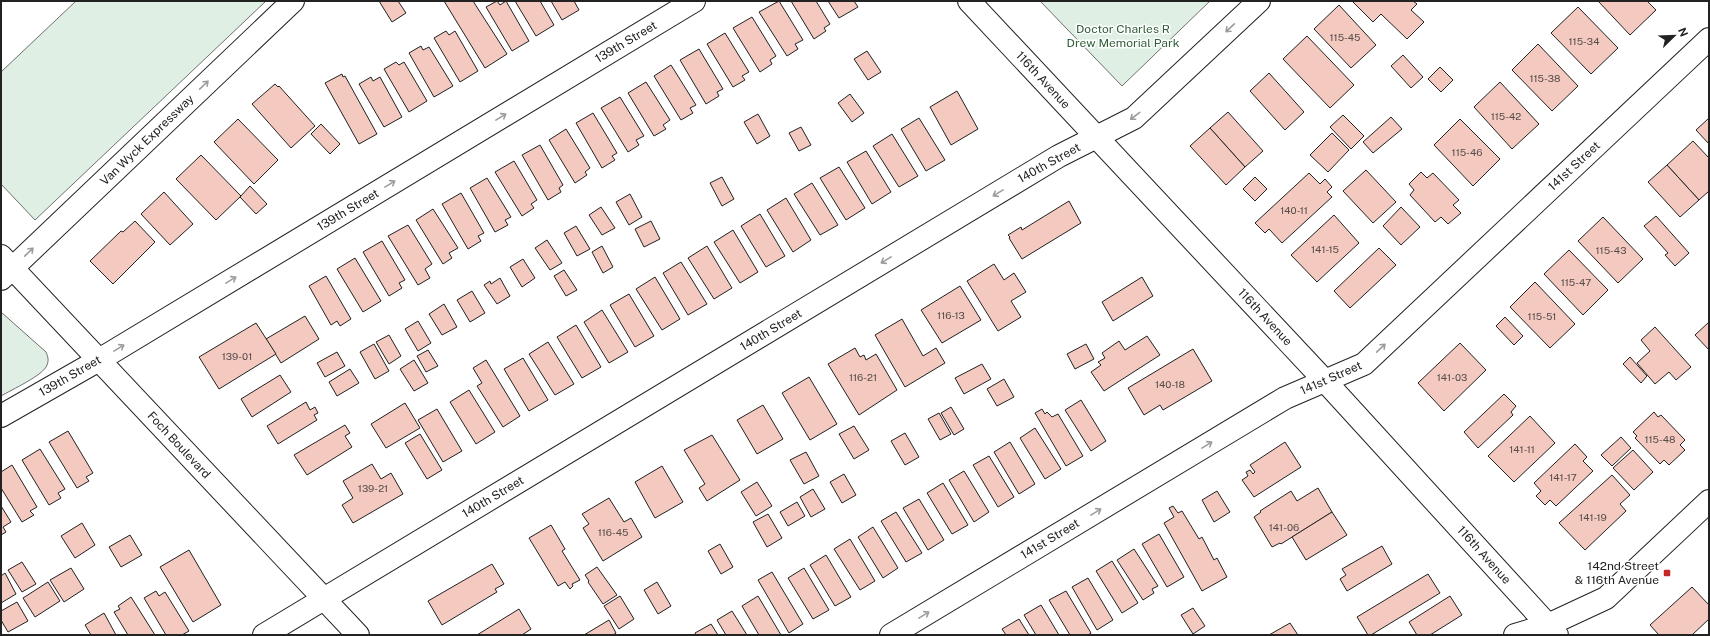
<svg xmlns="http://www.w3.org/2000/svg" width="1710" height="636" viewBox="0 0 1710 636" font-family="'Public Sans',sans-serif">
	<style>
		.green { fill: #e0efe3; stroke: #6f6f6f }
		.building { fill: #f3c9c0; stroke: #222 }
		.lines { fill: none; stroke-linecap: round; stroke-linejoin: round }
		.minor-casing { stroke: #222; stroke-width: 24 }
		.major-casing { stroke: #222; stroke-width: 24 }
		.minor { stroke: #fff; stroke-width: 22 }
		.major { stroke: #fff; stroke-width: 22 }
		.oneway { stroke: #9c9c9c }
		.poi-dot { fill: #c62828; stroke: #fff; stroke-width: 1.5 }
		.labels { text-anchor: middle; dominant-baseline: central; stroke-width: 3; stroke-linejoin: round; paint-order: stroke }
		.number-label { font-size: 10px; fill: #564c4a }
		.park-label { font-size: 12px; fill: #2f5e38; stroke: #fff }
		.street-label { font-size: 12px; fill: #222; stroke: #fff }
		.poi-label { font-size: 12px; fill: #222; stroke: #fff; text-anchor: end }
	</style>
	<rect width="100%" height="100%" fill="#fff"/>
	<g class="green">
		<polygon points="76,1 266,1 35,220 1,184 1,72"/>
		<polygon points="1040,1 1210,1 1122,86"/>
		<path d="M1,312L46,352C48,357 49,360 47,365C44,375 11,390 1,396Z"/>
	</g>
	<g class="building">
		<polygon points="379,1 398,1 406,13 392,22"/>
		<polygon points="444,1 473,1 507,54 485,68"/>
		<polygon points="497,1 500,5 506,1 529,41 512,51 486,7"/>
		<polygon points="515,1 540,1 554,25 536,36"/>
		<polygon points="551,1 574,1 579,10 562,20"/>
		<polygon points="779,1 803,40 795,44 798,49 787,56 759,12"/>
		<polygon points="791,1 816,1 830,24 824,28 826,31 814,39"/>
		<polygon points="828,1 854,1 858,7 839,18"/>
		<polygon points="1352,1 1413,1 1417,4 1411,10 1424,22 1407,39 1381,14 1373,22"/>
		<polygon points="1598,1 1647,1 1656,10 1630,35"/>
		<polygon points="1339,5 1376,45 1351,68 1314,29"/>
		<polygon points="1578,7 1618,48 1591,74 1551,33"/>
		<polygon points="752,17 776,56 770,60 772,64 760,72 733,28"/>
		<polygon points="446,31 449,35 455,31 478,71 460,82 434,38"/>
		<polygon points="725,33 749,72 742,76 745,80 733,87 707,44"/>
		<polygon points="1307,36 1354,85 1330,108 1283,59"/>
		<polygon points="1538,44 1578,86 1552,111 1512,70"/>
		<polygon points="421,46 423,50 429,47 453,86 434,97 409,53"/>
		<polygon points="699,49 723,89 717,92 719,96 706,104 680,60"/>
		<polygon points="867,51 881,72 868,80 854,59"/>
		<polygon points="1403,55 1423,77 1411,88 1391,66"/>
		<polygon points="396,62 399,65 404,62 427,101 409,112 384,69"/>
		<polygon points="671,65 696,105 690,108 693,113 681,120 654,76"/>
		<polygon points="1440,67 1453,80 1441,92 1428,79"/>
		<polygon points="1269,73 1304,112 1285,130 1250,91"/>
		<polygon points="342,74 343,77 345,76 377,134 359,144 325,83"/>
		<polygon points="371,77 373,81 380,77 402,117 384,127 359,84"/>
		<polygon points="646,82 670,120 663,125 666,129 654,136 628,93"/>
		<polygon points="1500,82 1539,124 1512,149 1474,107"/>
		<polygon points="275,84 278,87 279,86 315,126 291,148 252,104"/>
		<polygon points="957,91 978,129 951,145 930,107"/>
		<polygon points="850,94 864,113 852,122 838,103"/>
		<polygon points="620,97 644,136 636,140 639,145 628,152 601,108"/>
		<polygon points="1228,112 1263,151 1245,167 1210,128"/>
		<polygon points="593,113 617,153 612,156 615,160 602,168 576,123"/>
		<polygon points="758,114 770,136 757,144 744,122"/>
		<polygon points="1343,115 1364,136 1351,149 1330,127"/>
		<polygon points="1391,117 1402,129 1373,153 1363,142"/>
		<polygon points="919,118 945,160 926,171 901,129"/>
		<polygon points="1709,118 1709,144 1696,130"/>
		<polygon points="238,119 278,160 254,184 214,142"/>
		<polygon points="1460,119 1500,159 1473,186 1434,145"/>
		<polygon points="321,124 340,144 330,154 311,134"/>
		<polygon points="801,127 811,145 799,151 789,133"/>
		<polygon points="1210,128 1245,167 1226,185 1190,146"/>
		<polygon points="566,129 590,168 585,172 587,175 575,183 549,140"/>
		<polygon points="1332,133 1349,150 1328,172 1310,155"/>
		<polygon points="892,134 918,176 899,187 873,146"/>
		<polygon points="1693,141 1709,158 1709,191 1699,200 1667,165"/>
		<polygon points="540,145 563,185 559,188 561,192 548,200 522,155"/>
		<polygon points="866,151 891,192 872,204 847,162"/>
		<polygon points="201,155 241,196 216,220 176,179"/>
		<polygon points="514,161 537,200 531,204 534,208 522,216 495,172"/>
		<polygon points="1667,165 1699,200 1680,217 1648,182"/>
		<polygon points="839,167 865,208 846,220 820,178"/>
		<polygon points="1366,170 1396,202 1373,223 1343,191"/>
		<polygon points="1421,172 1427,178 1433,173 1459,200 1453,205 1461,213 1448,224 1441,217 1435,222 1410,195 1414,190 1409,184"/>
		<polygon points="1309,173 1320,184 1325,179 1332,187 1327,192 1332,197 1282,243 1269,229 1265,233 1255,223"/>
		<polygon points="722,177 734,199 722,206 710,183"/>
		<polygon points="1255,177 1267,189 1255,201 1243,189"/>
		<polygon points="487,178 511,217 505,220 508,225 495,232 470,188"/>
		<polygon points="812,183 838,225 820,235 794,194"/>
		<polygon points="250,186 267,204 256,214 240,197"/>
		<polygon points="164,192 193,224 170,245 141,214"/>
		<polygon points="461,193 484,233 478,236 481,241 468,249 442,204"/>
		<polygon points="630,194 642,217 629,225 616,202"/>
		<polygon points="786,198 811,240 793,252 767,210"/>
		<polygon points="1069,201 1081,223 1022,259 1009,238 1010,237 1008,235 1021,227 1022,230"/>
		<polygon points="601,207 615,228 602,235 589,215"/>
		<polygon points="1401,207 1420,227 1401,245 1383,226"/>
		<polygon points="433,209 458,248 449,253 452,258 443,264 416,220"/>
		<polygon points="760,214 785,256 766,267 741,226"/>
		<polygon points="1334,215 1359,243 1317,282 1291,255"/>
		<polygon points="1656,216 1689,253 1675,266 1665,255 1668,253 1644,226"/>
		<polygon points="1603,217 1643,259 1618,283 1578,241"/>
		<polygon points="135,221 155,242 113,284 90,261 121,231 123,232"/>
		<polygon points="651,221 660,239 644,247 635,229"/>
		<polygon points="408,225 432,264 425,269 430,278 418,285 388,236"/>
		<polygon points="576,226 590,249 577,256 564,233"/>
		<polygon points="733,230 758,272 740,283 714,242"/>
		<polygon points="547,240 562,263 550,270 535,248"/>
		<polygon points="382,241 405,280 399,283 402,288 389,296 363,252"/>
		<polygon points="602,246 613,267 603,273 592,252"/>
		<polygon points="707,246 732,288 714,299 688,258"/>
		<polygon points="1379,248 1396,265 1350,308 1334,291"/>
		<polygon points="1569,250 1608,290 1583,315 1544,274"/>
		<polygon points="355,258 381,301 363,312 337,269"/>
		<polygon points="523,259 535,278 522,287 510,267"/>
		<polygon points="681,262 707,304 688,315 663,273"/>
		<polygon points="994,264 1004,280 1014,273 1026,292 1011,301 1021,317 998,331 967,281"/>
		<polygon points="564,270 577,290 566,296 554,276"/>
		<polygon points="326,276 351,319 340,326 337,321 331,325 309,286"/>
		<polygon points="655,277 680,319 662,330 636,289"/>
		<polygon points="1142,277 1153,296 1113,321 1102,302"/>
		<polygon points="500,278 510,296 497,304 484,285 490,281 491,284"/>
		<polygon points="1535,282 1575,324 1550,348 1510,307"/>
		<polygon points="960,286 981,320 942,343 921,310"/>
		<polygon points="472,291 485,313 470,322 457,300"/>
		<polygon points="629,294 654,336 635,347 610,305"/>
		<polygon points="444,304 457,327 442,335 429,314"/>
		<polygon points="602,310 628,352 609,363 584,322"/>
		<polygon points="305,316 319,339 281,363 266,339"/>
		<polygon points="1505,317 1523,336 1514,345 1496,326"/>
		<polygon points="902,319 923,356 936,348 945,363 905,387 875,335"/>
		<polygon points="418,321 431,343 418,351 405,329"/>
		<polygon points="1709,322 1709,350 1695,335"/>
		<polygon points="256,323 276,354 219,389 199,357"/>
		<polygon points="576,325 601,367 582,378 557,337"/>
		<polygon points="1655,327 1691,367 1676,380 1669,372 1655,384 1637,363 1650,351 1641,340"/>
		<polygon points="389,335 401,356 389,364 376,342"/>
		<polygon points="1147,336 1160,355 1104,391 1091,372 1101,365 1098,362 1105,358 1102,353 1119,341 1125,350"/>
		<polygon points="548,342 574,384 555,395 529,354"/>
		<polygon points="1460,343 1486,370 1444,411 1418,383"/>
		<polygon points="374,344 389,371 375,379 360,352"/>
		<polygon points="1086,344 1094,359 1075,369 1067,354"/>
		<polygon points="855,348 860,357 864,355 866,360 876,354 897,390 859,415 828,364"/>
		<polygon points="1193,349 1212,381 1163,410 1160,405 1144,415 1128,388"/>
		<polygon points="428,350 438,366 426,372 417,356"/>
		<polygon points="337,352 345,366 325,377 317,363"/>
		<polygon points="1630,357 1647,376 1641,383 1623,364"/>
		<polygon points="523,358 548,400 529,411 504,369"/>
		<polygon points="414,360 428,383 414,391 400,369"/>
		<polygon points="486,360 520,416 503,427 477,386 482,383 473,368"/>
		<polygon points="982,364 991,379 964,394 955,378"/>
		<polygon points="350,369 359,383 337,396 329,382"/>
		<polygon points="280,375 291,392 252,417 241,399"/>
		<polygon points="809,377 837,424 810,440 782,393"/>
		<polygon points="1004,379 1014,397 997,406 987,389"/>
		<polygon points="469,390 495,432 476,444 450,402"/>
		<polygon points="1504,394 1516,406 1511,412 1513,415 1478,448 1464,432"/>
		<polygon points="1081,400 1106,441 1091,451 1065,410"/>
		<polygon points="306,402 310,410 315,407 318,413 314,415 317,420 278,444 267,426"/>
		<polygon points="405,403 420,428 386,448 371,424"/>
		<polygon points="763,405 783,439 757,454 737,420"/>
		<polygon points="951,407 964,429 954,435 941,413"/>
		<polygon points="437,409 462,451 443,462 418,420"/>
		<polygon points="1042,409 1045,414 1047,412 1052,417 1058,414 1083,456 1066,466 1035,413"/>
		<polygon points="1654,412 1658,417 1661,415 1685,440 1680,445 1685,450 1669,465 1664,460 1660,464 1635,438 1637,436 1633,432"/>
		<polygon points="939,413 951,434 940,440 928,419"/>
		<polygon points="1530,416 1555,443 1514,482 1488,456"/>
		<polygon points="345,425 350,433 345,436 352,447 307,475 294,455"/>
		<polygon points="854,426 869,450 854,459 839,434"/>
		<polygon points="1035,428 1061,469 1045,479 1020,438"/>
		<polygon points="68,431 93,473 86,477 89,481 77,488 49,442"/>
		<polygon points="905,433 919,457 905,465 891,441"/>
		<polygon points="420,434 442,470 427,479 405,443"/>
		<polygon points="712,435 740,480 707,501 699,488 705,484 684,450"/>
		<polygon points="1621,437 1631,448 1612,466 1601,455"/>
		<polygon points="1010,442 1035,484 1019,494 994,452"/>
		<polygon points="1285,442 1301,467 1254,497 1242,480 1248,476 1246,472 1250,470 1253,474 1255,472 1250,465"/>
		<polygon points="1575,444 1587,457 1583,461 1593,471 1556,506 1550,500 1545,505 1536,496 1541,491 1534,483"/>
		<polygon points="40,449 65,489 58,493 61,498 49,505 22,460"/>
		<polygon points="1633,450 1653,472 1634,490 1613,468"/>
		<polygon points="806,452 819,476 804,484 790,460"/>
		<polygon points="989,456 1014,497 998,507 973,465"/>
		<polygon points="372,464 381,479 391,473 403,494 353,523 342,505 353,498 343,481"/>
		<polygon points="12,465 37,507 30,511 34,515 22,522 1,488 1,472"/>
		<polygon points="662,466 683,502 655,518 635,482"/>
		<polygon points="964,471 989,512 974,522 949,480"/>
		<polygon points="844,474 856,495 842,503 830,482"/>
		<polygon points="1612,475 1630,495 1620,504 1626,511 1585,550 1559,523"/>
		<polygon points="757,482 772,506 756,516 741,492"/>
		<polygon points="943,483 968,525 952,534 927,493"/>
		<polygon points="1318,488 1332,512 1281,544 1280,543 1272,547 1254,517 1261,512 1260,511 1291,491 1297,501"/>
		<polygon points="813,489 825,509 811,517 800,497"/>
		<polygon points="1217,491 1230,512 1214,522 1202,500"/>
		<polygon points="609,498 624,522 631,518 642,537 603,561 583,528 589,524 582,514"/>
		<polygon points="919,499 944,540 928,550 903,508"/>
		<polygon points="797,502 805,516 788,526 780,512"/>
		<polygon points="1,506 11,522 3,527 6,532 1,535"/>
		<polygon points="1173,506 1178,513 1182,511 1199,539 1202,537 1214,560 1217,558 1227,577 1202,591 1164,523 1174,517 1169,508"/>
		<polygon points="896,512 922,553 906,562 881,521"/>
		<polygon points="1332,512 1347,535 1306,560 1292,537"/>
		<polygon points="768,514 782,538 767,547 753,522"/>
		<polygon points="82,523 95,545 75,558 61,536"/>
		<polygon points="551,525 565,549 562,551 580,580 572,584 573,586 570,589 565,582 558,586 529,538"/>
		<polygon points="873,527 898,568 883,578 858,537"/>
		<polygon points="1159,534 1184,577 1167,587 1142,544"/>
		<polygon points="130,535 142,555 121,567 109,547"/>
		<polygon points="850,539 875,581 860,590 834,549"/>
		<polygon points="720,544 733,567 721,574 708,551"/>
		<polygon points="1382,546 1392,564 1347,591 1340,579 1346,575 1342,569"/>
		<polygon points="1134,549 1158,586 1152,589 1154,593 1143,600 1117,560"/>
		<polygon points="189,550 221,605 193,622 160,567"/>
		<polygon points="826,555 851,597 835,606 810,565"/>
		<polygon points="1112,561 1138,603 1122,613 1096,571"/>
		<polygon points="22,562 36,584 22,592 8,570"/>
		<polygon points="492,564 504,584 495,589 497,592 442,625 428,601"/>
		<polygon points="597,567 617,595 603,604 588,582 589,581 585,575"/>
		<polygon points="71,568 84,589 64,602 50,580"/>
		<polygon points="804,568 829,610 813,619 788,578"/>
		<polygon points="772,572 803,624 789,633 758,580"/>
		<polygon points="5,573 16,594 1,603 1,576"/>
		<polygon points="1428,574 1440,593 1371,635 1368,635 1357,617"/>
		<polygon points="1088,578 1113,620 1097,630 1072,587"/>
		<polygon points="48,582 60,601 35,617 23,598"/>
		<polygon points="657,582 671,606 658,614 644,590"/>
		<polygon points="1692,587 1709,605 1709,619 1692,635 1659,635 1650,625"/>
		<polygon points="156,591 159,596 165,592 189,631 182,635 166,635 144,598"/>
		<polygon points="1066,591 1091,633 1088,635 1070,635 1049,600"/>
		<polygon points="620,596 634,619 619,629 604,606"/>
		<polygon points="758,596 781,635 759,635 742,606"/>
		<polygon points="1450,596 1462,615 1430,635 1417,635 1409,622"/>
		<polygon points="131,597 155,635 128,635 114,612 120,609 118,606"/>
		<polygon points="17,602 28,621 8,632 1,620 1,611"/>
		<polygon points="1041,605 1059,635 1036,635 1024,615"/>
		<polygon points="1193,608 1205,626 1193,634 1181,615"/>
		<polygon points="519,609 531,629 522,635 477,635"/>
		<polygon points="732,611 747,635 726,635 717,620"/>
		<polygon points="104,613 116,635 91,635 85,625"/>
		<polygon points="1019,619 1029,635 1006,635 1002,629"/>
		<polygon points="609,620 616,633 613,635 584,635"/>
		<polygon points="1290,623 1298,635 1269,635"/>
		<polygon points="711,624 718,635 696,635 695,633"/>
	</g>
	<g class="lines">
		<defs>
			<g id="minor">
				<polyline points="969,1 1325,381 1557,635"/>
				<polyline points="1,256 358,635"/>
				<polyline points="1,416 99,360 694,1"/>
				<polyline points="264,635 1059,156 1134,118 1259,1"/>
				<polyline points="891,635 1285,398 1364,364 1709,39"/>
				<polyline points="1515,635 1548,625 1606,598 1709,501"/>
			</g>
			<polyline id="major" points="1,279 293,1"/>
		</defs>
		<use href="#minor" class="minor-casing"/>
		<use href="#major" class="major-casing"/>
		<use href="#minor" class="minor"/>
		<use href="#major" class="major"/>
	</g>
	<defs><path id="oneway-shaft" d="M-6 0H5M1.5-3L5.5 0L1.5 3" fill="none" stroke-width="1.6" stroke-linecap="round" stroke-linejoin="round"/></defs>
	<g class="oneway">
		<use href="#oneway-shaft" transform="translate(1230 28) rotate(137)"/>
		<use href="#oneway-shaft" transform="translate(204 85) rotate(-44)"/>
		<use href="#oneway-shaft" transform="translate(1135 116) rotate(143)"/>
		<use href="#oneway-shaft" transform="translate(501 117) rotate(-31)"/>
		<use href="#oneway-shaft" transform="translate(390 184) rotate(-31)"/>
		<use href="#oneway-shaft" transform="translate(998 193) rotate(149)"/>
		<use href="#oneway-shaft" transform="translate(29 252) rotate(-44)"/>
		<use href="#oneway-shaft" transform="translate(886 260) rotate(149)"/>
		<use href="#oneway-shaft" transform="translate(231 280) rotate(-31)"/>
		<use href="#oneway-shaft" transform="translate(119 348) rotate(-31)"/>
		<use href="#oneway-shaft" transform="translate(1381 348) rotate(-43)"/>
		<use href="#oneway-shaft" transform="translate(1207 445) rotate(-31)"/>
		<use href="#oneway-shaft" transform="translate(1096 512) rotate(-31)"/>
		<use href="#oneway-shaft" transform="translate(924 615) rotate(-31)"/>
	</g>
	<rect class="poi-dot" x="1663" y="569" width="8" height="8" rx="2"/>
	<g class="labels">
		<g class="number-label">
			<text x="1345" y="37">115-45</text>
			<text x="1584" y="41">115-34</text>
			<text x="1545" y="78">115-38</text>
			<text x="1506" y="116">115-42</text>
			<text x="1467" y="152">115-46</text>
			<text x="1294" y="210">140-11</text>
			<text x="1325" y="249">141-15</text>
			<text x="1611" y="250">115-43</text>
			<text x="1576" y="282">115-47</text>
			<text x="951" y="315">116-13</text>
			<text x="1542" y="316">115-51</text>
			<text x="237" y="356">139-01</text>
			<text x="863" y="377">116-21</text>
			<text x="1452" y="377">141-03</text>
			<text x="1170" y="384">140-18</text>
			<text x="1660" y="439">115-48</text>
			<text x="1522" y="449">141-11</text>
			<text x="1563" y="477">141-17</text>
			<text x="373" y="488">139-21</text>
			<text x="1593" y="517">141-19</text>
			<text x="1284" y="527">141-06</text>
			<text x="613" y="532">116-45</text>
		</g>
		<g class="park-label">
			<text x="1123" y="29">Doctor Charles R<tspan x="1123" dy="14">Drew Memorial Park</tspan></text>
		</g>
		<g class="street-label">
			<text transform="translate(626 42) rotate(-31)">139th Street</text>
			<text transform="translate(1043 80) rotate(47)">116th Avenue</text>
			<text transform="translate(147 140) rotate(-44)">Van Wyck Expressway</text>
			<text transform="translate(1049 163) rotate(-29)">140th Street</text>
			<text transform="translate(1574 166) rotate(-43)">141st Street</text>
			<text transform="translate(348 210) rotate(-31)">139th Street</text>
			<text transform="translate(1265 317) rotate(47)">116th Avenue</text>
			<text transform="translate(771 330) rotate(-31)">140th Street</text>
			<text transform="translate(70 376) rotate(-30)">139th Street</text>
			<text transform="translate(1331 378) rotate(-24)">141st Street</text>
			<text transform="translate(179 445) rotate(47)">Foch Boulevard</text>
			<text transform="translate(493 497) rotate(-31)">140th Street</text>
			<text transform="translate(1050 539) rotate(-31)">141st Street</text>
			<text transform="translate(1484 555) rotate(48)">116th Avenue</text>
		</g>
		<g class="poi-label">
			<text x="1659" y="566">142nd Street<tspan x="1659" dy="14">&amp; 116th Avenue</tspan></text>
		</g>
	</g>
	<rect width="1710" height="636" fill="none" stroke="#222222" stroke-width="4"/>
	<g transform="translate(1674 36) rotate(67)" stroke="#ffffff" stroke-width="3" paint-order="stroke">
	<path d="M0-3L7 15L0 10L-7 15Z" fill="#222222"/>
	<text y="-6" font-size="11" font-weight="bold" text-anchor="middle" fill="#222222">N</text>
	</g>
</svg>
